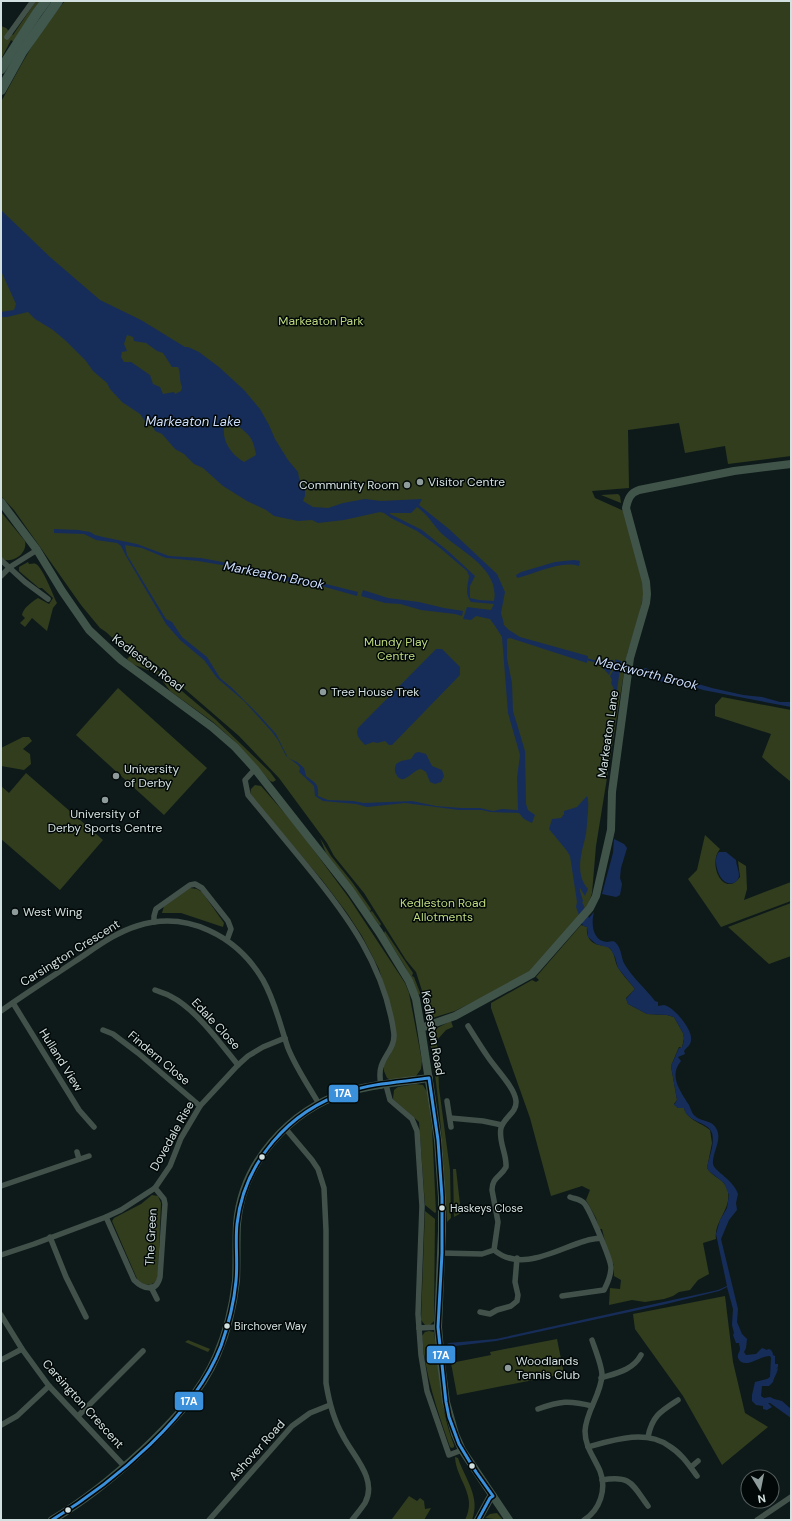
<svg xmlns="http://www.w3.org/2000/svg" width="792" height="1521" viewBox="0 0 792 1521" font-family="'DM Sans',sans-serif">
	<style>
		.green { fill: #323d1e }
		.water { fill: #172d59; fill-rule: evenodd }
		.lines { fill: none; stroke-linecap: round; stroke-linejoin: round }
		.stream { stroke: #172d59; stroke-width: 2 }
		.street { stroke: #42524b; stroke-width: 5.5 }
		.secondary { stroke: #41544a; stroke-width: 8 }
		.highway { stroke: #40584d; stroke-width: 10 }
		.bus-1-casing { stroke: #020807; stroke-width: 6 }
		.bus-1 { stroke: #3a90db; stroke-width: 3 }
		.poi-dot { fill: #8d9b9a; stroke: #020807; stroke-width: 1.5 }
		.bus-dot { fill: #d2e0df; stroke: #020807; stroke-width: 1.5 }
		.labels { text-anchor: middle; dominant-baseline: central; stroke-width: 3; stroke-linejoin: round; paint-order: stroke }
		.bus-label { font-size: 11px; fill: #d2e0df; stroke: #020807; text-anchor: start }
		.park-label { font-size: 12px; fill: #bfda7f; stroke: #020807 }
		.poi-label { font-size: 12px; fill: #d2e0df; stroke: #020807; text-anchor: start }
		.street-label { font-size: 12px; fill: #d2e0df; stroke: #020807 }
		.water-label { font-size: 13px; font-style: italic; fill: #cddefe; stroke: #020807 }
		.line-badge { stroke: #020807; stroke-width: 1.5 }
		.badge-label { font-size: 11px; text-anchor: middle; font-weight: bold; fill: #fff }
	</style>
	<rect width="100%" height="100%" fill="#0e1a1a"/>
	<g class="green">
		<polygon points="36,1 42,1 14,42 11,40 1,59 1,26 6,28 13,35"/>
		<path d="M65,1H791V456L728,464L725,446L685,453L679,423L628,430L629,488L592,491L595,498L624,511L642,580L644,593L638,620L627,654L596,846L592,893L588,905L535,967L521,978L455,1011L432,1018L428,1015L425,1000L416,972L406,960L364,893L334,856L327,843L279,778L239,736L157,665L139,652L127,649L119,644L106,632L100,628L81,605L14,510L1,496V102C20,67 38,31 65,1Z"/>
		<polygon points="618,494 620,496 621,503 601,495"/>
		<path d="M1,512L25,541C28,554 11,565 1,558Z"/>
		<path d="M28,562L29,564C31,564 34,563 36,564C43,568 53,595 57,603L53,608L47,631L32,618L25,627L20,623L25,618L22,615C23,608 32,602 38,598L49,604L53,598L42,588H39L19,571V567Z"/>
		<polygon points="132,654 139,655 155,669 153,672 132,664 127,659"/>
		<polygon points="157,670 215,719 270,772 276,780 273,782 270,781 233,740 213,722 170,691 159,676 155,673"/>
		<polygon points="118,688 207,768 164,815 76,735"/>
		<polygon points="722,697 791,710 791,782 774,768 762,757 771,734 715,716 715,705"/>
		<polygon points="23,737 29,737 32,741 23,749 30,754 31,764 24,770 1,766 1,748"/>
		<polygon points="26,773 103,840 60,890 1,839 1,786 9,793"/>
		<polygon points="255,785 261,786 296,826 349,898 405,983 409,993 422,1061 421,1069 416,1076 393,1081 387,1078 384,1071 384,1065 391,1053 392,1012 379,969 362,936 347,913 322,880 250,795 251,789"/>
		<path d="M705,835L720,849C707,864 724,899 740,877L738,861L746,866L747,889L744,900L791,882V901L721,927L688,879L697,870Z"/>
		<polygon points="320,838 331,856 352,882 371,909 370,912 372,911 381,924 380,926 326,853"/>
		<polygon points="190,888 197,889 202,892 224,923 223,927 181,913 162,913 164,906"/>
		<polygon points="791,903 791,956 769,964 728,927"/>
		<path d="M581,925L587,927C586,936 590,943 599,945C603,946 606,945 608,947C616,952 614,963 619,969C623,976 630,982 635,989L626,998L628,1004L647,1014L667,1015L674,1017L683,1033L684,1038L682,1048L679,1047L671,1066L677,1100L674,1104L678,1108H684C687,1120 702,1123 710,1130L712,1143L707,1168C712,1177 723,1178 727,1188C734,1208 713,1221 716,1239L703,1243L709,1274L698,1280L690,1290L679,1292L673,1296L664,1299L645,1302L632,1300L609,1305L610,1288L620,1289L621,1280L614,1276V1265L608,1254L602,1229H599L596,1218L586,1200L590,1190L582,1186L551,1196L530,1118L491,1008V1003L532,980L536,982L539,980L536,977Z"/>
		<polygon points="385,931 413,973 412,976 414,977 421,995 419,994 418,996 406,968 384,933"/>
		<path d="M451,1021L453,1027L446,1030L437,1040L439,1088L450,1170L451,1218L447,1222C444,1160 440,1098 429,1036L435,1029Z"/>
		<polygon points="416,1084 423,1085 427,1092 432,1128 436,1212 435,1213 425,1205 419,1122 393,1099 394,1090 398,1087"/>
		<polygon points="453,1169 456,1169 461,1213 454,1217"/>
		<path d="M152,1195L158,1196L161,1203L158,1274C157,1281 154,1285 146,1285L138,1281L112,1221L114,1218L141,1204Z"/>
		<polygon points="425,1211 435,1219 434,1321 430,1325 425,1325 421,1320"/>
		<polygon points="725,1296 733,1362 745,1413 768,1427 722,1465 683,1396 635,1329 633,1314"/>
		<path d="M429,1331L434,1332C439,1370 440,1409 454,1445V1447L452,1448L450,1447C437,1410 425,1375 422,1336L425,1332Z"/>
		<polygon points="557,1339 564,1374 457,1395 451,1363 491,1355 490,1352"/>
		<polygon points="188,1340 210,1349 208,1352 185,1342"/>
		<path d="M455,1457L458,1458C465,1479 481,1497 472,1520H465C478,1495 456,1480 455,1457Z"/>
		<polygon points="409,1496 417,1501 420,1498 424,1501 425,1509 431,1508 424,1520 393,1520 392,1519"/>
		<polygon points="497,1513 503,1520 485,1518 490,1514"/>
	</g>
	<g class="water">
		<path d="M1,210L50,257L100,300L141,320L185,347H188L199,352L219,367L244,390L260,409L269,425L275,439L288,460L298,472L299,478L305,490V496L303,501L313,507L328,508L343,503L365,499L381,501L422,499L419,505L449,529L497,574L505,592L501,613L503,620L504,625L509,630L520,637L588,656L587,663L510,638L507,639V658L512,683L513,711L525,751L526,804L528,810L535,815L532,823L524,819L519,813L490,812L482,810H459L405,803L367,807L356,804L323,801L315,796L314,786L299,772L300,768L298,765L286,756L278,740L272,732L244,701L217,678L204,660L180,640L166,624L126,556L121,546L117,543L96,540L84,534L54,533V529L78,530L90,532L95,535L103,537L137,544L169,556L201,558L233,564L251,571L284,576L303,581L318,582L358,592L357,596L318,585L295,583L250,573L242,569L228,566L198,561L166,558L142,548L125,545L127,555L166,619L172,622L182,637L207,657L220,678L232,688L258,714L276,734L288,758L297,762L304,768L306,776C315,783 319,783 318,796L328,800L353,801L364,803L412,801L436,806L461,808H480L493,811L502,809L518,810L517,778L520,755L508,713L502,637L495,626L490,619L476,616L471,620L463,619L467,607L491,610L494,604L471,602C464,593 468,586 469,576L467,571L440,548L417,531L391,518L384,513L380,512L344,520L318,523L312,520L298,521L274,516L266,510L247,501L223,486L203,468L194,464L184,454L175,449L162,434L155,431L153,426L145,421L140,414L122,402L110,389L107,383L93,371L86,361L66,341L53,330L35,319L28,312L7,317H1V312L14,310L16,304L1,271ZM127,335L133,337L134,341L146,343L157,351L163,353L172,367H178C181,374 179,380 182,387L181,391L175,394L174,392L163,394L160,387L153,384L150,375L131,362H124L121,357L122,352L127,351L124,344ZM236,424C250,436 253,437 256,455L244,462C233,456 222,442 224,428L229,425ZM417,507C427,514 432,523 440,532C459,551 500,568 494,601L479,600L470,598V586L475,576L448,551L422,530L390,514V513H411Z"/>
		<path d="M574,560L580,561L579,566C560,560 535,574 517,578L516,575L521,572L555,562Z"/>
		<polygon points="363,590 388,598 419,602 444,608 463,611 462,616 455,614 421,610 400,604 385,603 361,596"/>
		<path d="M436,649H442L460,667V675L392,745H389L385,741L377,743L373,742L365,745C360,740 355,735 358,728Z"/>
		<polygon points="615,659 621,661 621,664 641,669 646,668 661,677 670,676 712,688 743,695 762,697 780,702 791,702 791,707 703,690 685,684 675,683 667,684 646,675 620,669 615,704 615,691 611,683 612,680 610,676 614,669"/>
		<polygon points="613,660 613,666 609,675 603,668 605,661"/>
		<path d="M419,752L426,754L432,766L442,770L444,776L441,782L435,784L430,782L426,772L421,769C413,769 403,788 396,774C394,770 395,767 396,764L401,761L411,759L415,753Z"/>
		<path d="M587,796C589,802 588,806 588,812C587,819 587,827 586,834C582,852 574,873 588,889L585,896L580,888V897L589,918L594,912C591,923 592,941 607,942C611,942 613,940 616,943C622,949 621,959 625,965C633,978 646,989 655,1001L658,1002V1006C660,1006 662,1005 664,1005C674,1007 693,1030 691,1040C691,1045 687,1047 684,1051L685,1054L678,1057L681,1061C668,1076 681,1092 689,1105C691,1109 692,1114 695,1116C701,1122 712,1120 716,1128C723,1140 712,1152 713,1164C714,1171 734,1180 738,1194L736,1203L737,1210L729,1220L721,1239L738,1309L737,1322L742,1334L747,1339L746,1348L744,1352L746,1355L756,1354L762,1348L767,1350L768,1349C771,1349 773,1352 773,1355L775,1356V1364H778V1367L776,1369L778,1368C777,1374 774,1377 773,1382L769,1386H762L761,1396L764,1398L770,1397L774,1399L782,1401L791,1409V1418L770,1403H768L772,1407L767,1410L763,1409V1406L756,1405L752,1401V1395L755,1382L767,1379L770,1377L771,1358L770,1356C761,1355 744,1371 738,1358C737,1354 740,1352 740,1349C740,1346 739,1345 739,1343H736L733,1335L734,1333L732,1325L733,1309L727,1287L719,1291L666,1304L496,1341L447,1347V1344L449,1343L496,1339L718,1290L727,1286L716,1234L720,1220L727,1208L729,1195L724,1183L709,1171L707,1168C709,1157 715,1144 712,1133C708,1121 687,1123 684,1108H678L674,1105L677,1100L671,1066L679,1048H682L684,1040L683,1033L674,1017L667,1015L647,1014L628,1004L626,999L635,989L618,968L615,957L610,948L596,944L588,937L587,927L583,926L576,907L577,902L570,856L567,851L549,829L552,819L561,818L564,814V811L577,807Z"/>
		<polygon points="614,839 624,844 627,848 621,868 620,878 622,884 620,895 616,897 602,894 613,853"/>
		<path d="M719,852H726L736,860C736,865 739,870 739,875C739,884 728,886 723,880C717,874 713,858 719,852Z"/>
	</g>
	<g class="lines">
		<g class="stream">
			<polyline points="586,659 605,664"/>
			<polyline points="579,891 582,901"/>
		</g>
		<g class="street">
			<polyline points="7,37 33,1"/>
			<polyline points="1,560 25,582 48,599"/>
			<polyline points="1,576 10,567 37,550"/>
			<path d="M255,769L245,780L248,795C267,818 286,841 305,864C347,915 385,966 394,1034C395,1047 384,1056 381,1067C379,1073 380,1080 381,1086"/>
			<polyline points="154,922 154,916 156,909 190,885 195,884 202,888 228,921 231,929 227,940"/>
			<path d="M155,990C160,992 165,993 170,996C195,1008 220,1043 238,1065"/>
			<polyline points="13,1003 79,1110 94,1127"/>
			<path d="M1,1011C25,994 50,978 74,962C94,949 114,933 137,926C187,910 237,936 263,980C275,1001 280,1025 288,1048C296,1068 308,1085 319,1104"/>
			<polyline points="103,1030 113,1034 138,1053 200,1106"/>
			<polyline points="386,1085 390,1100 412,1119 417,1131 422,1206 418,1314 421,1355 427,1391 449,1455 462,1450"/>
			<polyline points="447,1101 451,1127"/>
			<polyline points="450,1118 483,1121 502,1125"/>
			<path d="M285,1128L312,1160L318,1169L324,1188L326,1230V1383C329,1402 333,1419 343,1436C353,1456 378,1479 365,1503C361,1509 356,1515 352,1520"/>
			<polyline points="77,1152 79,1159"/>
			<polyline points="1,1186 89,1156"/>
			<path d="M106,1217L134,1280C143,1289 156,1293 160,1277L165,1204L164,1199L155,1188"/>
			<polyline points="50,1237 66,1277 86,1317"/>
			<path d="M494,1250C521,1273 557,1249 585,1241C590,1239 595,1239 600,1238"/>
			<path d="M442,1253L482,1254L494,1250L498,1222L492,1190C492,1177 501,1177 506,1167C507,1154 498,1141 501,1128C504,1117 517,1113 516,1101C515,1088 496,1069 488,1057C481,1047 475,1037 468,1026"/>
			<polyline points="1,1255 34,1244 106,1217 121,1210 155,1188 170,1166 181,1138 200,1106 238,1065 248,1056 263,1047 285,1038"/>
			<polyline points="151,1287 157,1299"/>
			<path d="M562,1296L604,1290L605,1288C608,1282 611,1274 611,1267C610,1258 590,1210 584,1203C580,1199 575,1199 570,1197"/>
			<polyline points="480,1312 490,1314 497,1310 511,1306 517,1301 518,1295 515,1282 517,1258"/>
			<polyline points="1,1315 22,1349 49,1386 125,1467"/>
			<polyline points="419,1328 438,1327"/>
			<polyline points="1,1360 22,1349"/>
			<path d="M601,1378C617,1373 633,1370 641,1355"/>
			<path d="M538,1409C560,1401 569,1400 592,1406"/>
			<polyline points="78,1416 143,1351"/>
			<polyline points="1,1425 17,1416 49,1386"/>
			<path d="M648,1437C652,1416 661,1411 678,1400"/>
			<path d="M588,1447C613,1440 646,1429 669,1446C681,1453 689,1465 697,1476"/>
			<polyline points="691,1467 698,1461"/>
			<path d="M602,1480C631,1475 632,1484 648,1506"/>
			<polyline points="209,1520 292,1426 310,1413 330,1405"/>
			<path d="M584,1520C600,1510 607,1489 600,1471C594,1457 585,1447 585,1431C586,1411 601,1395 602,1375C602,1366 595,1349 592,1340"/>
			<polyline points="757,1520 791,1497"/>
		</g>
		<g class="secondary">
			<polyline points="1,502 37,550 62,591 89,630 121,660 212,727 235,747 255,769 350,890 379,932 409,981 416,999 421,1028 438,1140 442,1197 442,1231 438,1327 441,1363 446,1402 455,1434 462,1450 509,1520"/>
			<path d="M421,1028L455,1016L532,974L590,908L596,896L611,830L612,792L630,658L646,603L647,594L646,582L626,508C628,499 630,493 639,490L734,471L791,464"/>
			<path d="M52,1520C86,1500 115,1476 143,1450C172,1422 201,1393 217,1355C227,1332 233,1307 236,1281C237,1262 236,1243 237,1224C242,1162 290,1110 347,1092C373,1084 403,1082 429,1078"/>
			<polyline points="478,1520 490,1498 493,1496"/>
		</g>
		<g class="highway">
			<polyline points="1,69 37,13 46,1"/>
			<polyline points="1,90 22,52 58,1"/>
		</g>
		<defs>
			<path id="bus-1" d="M52,1520C114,1482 194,1416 221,1346C228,1326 234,1303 236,1281C238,1262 235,1243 237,1224C244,1162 289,1111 347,1092C373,1083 402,1082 429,1078L438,1140L442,1197V1253L438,1327L446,1402L449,1417L459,1444L476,1472L493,1496L490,1498L478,1520"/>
		</defs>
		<use href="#bus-1" class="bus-1-casing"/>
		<use href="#bus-1" class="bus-1"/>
	</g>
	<g class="poi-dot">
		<circle cx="420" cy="482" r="4"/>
		<circle cx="407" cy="485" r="4"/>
		<circle cx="323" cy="692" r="4"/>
		<circle cx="116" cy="776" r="4"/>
		<circle cx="105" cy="800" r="4"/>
		<circle cx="15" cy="912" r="4"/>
		<circle cx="508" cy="1368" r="4"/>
	</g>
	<g class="bus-dot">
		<circle cx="262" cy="1157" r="3.5"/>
		<circle cx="442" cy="1208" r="3.5"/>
		<circle cx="227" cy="1326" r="3.5"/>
		<circle cx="472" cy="1466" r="3.5"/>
		<circle cx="68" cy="1510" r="3.5"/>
	</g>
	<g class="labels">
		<g class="bus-label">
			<text x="450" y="1208">Haskeys Close</text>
			<text x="234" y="1326">Birchover Way</text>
		</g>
		<g class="park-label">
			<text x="321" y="321">Markeaton Park</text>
			<text x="396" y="642">Mundy Play<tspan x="396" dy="14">Centre</tspan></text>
			<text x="443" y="903">Kedleston Road<tspan x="443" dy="14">Allotments</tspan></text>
		</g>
		<g class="poi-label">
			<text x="428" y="482">Visitor Centre</text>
			<text x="399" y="485" text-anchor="end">Community Room</text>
			<text x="331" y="692">Tree House Trek</text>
			<text x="124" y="769">University<tspan x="124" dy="14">of Derby</tspan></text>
			<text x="105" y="814" text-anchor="middle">University of<tspan x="105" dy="14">Derby Sports Centre</tspan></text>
			<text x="23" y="912">West Wing</text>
			<text x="516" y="1361">Woodlands<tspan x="516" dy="14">Tennis Club</tspan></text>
		</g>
		<g class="street-label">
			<text transform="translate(148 663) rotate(37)">Kedleston Road</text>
			<text transform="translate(608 734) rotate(-82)">Markeaton Lane</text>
			<text transform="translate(70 953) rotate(-32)">Carsington Crescent</text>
			<text transform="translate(216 1024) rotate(47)">Edale Close</text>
			<text transform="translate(433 1033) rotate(80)">Kedleston Road</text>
			<text transform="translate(159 1058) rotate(40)">Findern Close</text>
			<text transform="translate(61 1060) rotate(58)">Hulland View</text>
			<text transform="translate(172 1136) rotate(-61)">Dovedale Rise</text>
			<text transform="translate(151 1237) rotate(-87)">The Green</text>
			<text transform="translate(83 1404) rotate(48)">Carsington Crescent</text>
			<text transform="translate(257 1450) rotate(-48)">Ashover Road</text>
		</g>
		<g class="water-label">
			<text x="193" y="421">Markeaton Lake</text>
			<text transform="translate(274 575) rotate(11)">Markeaton Brook</text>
			<text transform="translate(647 673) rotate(14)">Mackworth Brook</text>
		</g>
	</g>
	<g class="line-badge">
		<rect x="328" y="1084" width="31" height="19" rx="4" fill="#3a90db"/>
		<rect x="426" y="1345" width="30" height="19" rx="4" fill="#3a90db"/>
		<rect x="174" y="1391" width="30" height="20" rx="4" fill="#3a90db"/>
	</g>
	<g class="badge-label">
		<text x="343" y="1097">17A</text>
		<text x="441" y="1359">17A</text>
		<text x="189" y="1405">17A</text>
	</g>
	<rect width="792" height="1521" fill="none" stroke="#d2e0df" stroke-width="4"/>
	<g transform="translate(760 1489) rotate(170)"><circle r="19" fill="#020807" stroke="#555e5d"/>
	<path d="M0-3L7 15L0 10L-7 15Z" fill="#8d9b9a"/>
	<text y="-6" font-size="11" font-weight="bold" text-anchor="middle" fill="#d2e0df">N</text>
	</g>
</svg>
